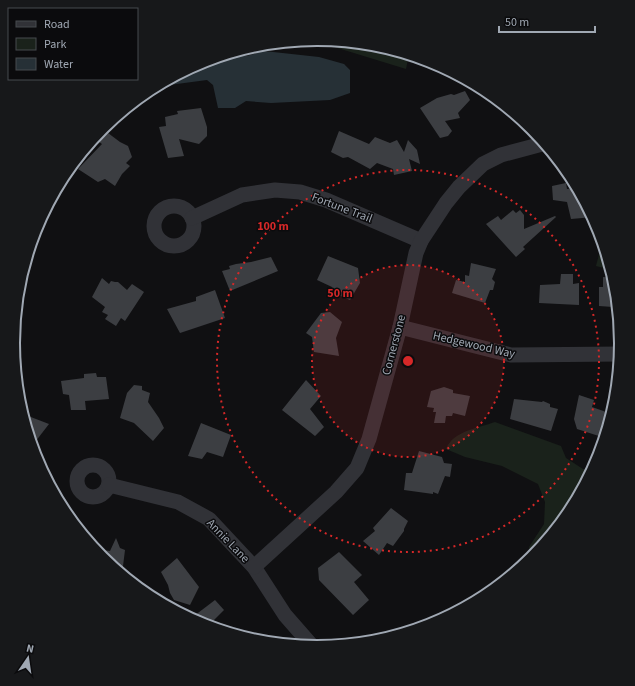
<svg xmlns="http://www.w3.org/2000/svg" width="635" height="686" viewBox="0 0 635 686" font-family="'Source Sans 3',sans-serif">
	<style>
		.green { fill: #1a221b }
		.water { fill: #263036 }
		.building { fill: #3c3e42 }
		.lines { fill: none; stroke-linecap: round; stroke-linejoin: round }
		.minor { stroke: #313237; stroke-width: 15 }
		.ring { fill: none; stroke: #d62828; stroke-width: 2; stroke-dasharray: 2 4 }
		.labels { text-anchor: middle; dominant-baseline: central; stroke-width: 3; stroke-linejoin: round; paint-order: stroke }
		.street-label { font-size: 12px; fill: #a0a8b3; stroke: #0b0b0d }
		.rim { fill: none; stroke: #a0a8b3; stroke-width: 2 }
		.centre { fill: #d62828; stroke: #0b0b0d; stroke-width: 2 }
		.ring-label { font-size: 12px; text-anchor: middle; font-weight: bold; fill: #d62828; stroke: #0b0b0d; stroke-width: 3; stroke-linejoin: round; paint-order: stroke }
	</style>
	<rect width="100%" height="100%" fill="#101012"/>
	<g class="green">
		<polygon points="318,39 377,44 409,54 406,69 318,42 302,40"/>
		<polygon points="603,239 612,270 596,266"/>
		<path d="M495,422L561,446L566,458L583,469L592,472L571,512L531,560L529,547L544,524L545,502L538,484L502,466L465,457L446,449C453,431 478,428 495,422Z"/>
	</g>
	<polygon class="water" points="264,51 319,57 344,64 350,70 350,93 330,100 271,103 246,101 235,108 218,108 213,85 207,80 154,87 201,62 223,55 247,56"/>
	<g class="building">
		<polygon points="465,91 470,100 458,113 460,118 445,121 452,131 448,136 440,138 420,108 437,98 451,94 454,95"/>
		<polygon points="201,108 207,127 207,136 199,144 179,139 184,156 168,158 159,127 166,126 165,117 178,114 177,111"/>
		<polygon points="104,130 120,142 128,146 132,157 126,163 130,166 122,174 115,186 105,179 98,182 78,169 102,144 95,139"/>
		<polygon points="339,131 369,144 375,137 390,143 397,140 404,152 408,140 417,150 420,164 409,159 412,171 394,175 393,169 377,163 370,169 348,157 343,158 331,152"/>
		<polygon points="566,183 567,189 578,188 580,197 583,197 594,217 571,219 567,202 553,200 552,186"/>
		<polygon points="513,210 516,213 520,210 524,215 524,229 555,216 556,217 523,247 525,249 516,257 486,224 498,216 501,220"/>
		<polygon points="328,256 358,268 360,283 350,300 331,292 332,287 317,280"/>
		<polygon points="271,257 278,271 230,291 222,271 230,269 229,266 236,264 251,262"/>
		<polygon points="471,263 496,269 492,279 495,282 493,290 490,290 485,303 452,293 456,280 465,282 465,275 469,276"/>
		<polygon points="561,274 573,274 573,284 579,283 579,305 539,303 540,285 560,284"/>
		<polygon points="603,277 614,278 618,299 614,299 613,307 599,306 599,287 603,287"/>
		<polygon points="102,278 109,284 111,281 115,282 118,282 127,290 132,284 144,292 125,321 121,318 116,326 105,319 108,315 102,312 105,307 92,297"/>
		<polygon points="215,290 225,318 180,333 167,309 196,301 196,297"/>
		<polygon points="330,312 342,322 336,338 339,356 314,352 312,337 306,333 321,313"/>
		<polygon points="96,373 97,377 106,377 109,399 85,401 86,410 71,410 69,395 63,394 61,381 84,378 84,374"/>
		<polygon points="306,380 321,396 310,409 324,427 315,436 282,410"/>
		<polygon points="134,385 142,386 142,390 150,393 148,402 159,418 164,428 153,441 134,423 120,418 127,393"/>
		<polygon points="444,387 453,390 453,393 470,396 465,416 453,413 452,416 446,416 445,423 434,423 436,412 433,412 434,408 427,407 431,391"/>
		<polygon points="579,395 594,400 592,407 609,413 605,438 577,429 574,419"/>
		<polygon points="514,399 542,402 543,401 550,404 550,407 558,409 551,431 510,419"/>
		<polygon points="23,414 49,424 32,446"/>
		<polygon points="201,423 231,435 223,457 207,452 202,459 188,456"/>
		<polygon points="419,451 442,457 444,463 452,464 450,477 445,476 438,494 433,492 433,494 404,490 406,473 412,473"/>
		<polygon points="391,508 408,521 404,529 404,531 393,546 387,543 379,555 363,541 375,531 373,528"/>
		<polygon points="116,538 120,548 125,550 122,574 102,558 94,549 110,551"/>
		<polygon points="339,552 362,575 354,582 369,600 353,615 319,580 318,568"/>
		<polygon points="177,558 199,587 190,605 174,600 170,593 168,585 161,572"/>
		<polygon points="215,600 224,610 208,626 190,619"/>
	</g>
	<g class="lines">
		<g class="minor">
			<circle cx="174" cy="226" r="20"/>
			<polyline points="192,218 242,195 275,190 300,192 326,200 421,241"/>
			<polyline points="400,327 511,355 621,354"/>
			<circle cx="93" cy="481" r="16"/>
			<polyline points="109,485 178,502 209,519 254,567 285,615 313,647"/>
			<polyline points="254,567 336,492 357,468 369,439 400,327 416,253 421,241 446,203 459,187 483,164 501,155 546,143"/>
		</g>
	</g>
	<circle cx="408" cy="361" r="96" fill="#d62828" fill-opacity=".12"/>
	<g class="ring">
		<circle cx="408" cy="361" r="96"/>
		<circle cx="408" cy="361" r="191"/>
	</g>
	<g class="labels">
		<g class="street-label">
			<text transform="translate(342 208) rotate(21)">Fortune Trail</text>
			<text transform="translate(394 345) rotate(-75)">Cornerstone</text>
			<text transform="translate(474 345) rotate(13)">Hedgewood Way</text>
			<text transform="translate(228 541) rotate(46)">Annie Lane</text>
		</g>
	</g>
	<path d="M0 0H635V686H0ZM20 343a297 297 0 1 1 594 0a297 297 0 1 1-594 0Z" fill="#17181a" fill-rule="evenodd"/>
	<path class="rim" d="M20 343a297 297 0 1 1 594 0a297 297 0 1 1-594 0Z"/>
	<circle cx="408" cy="361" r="6" class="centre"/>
	<g class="ring-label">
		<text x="273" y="230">100 m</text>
		<text x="340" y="297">50 m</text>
	</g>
	<rect x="8" y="8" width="130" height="72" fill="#0b0b0d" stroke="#474a4f"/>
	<rect x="16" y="21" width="20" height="6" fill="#313237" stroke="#474a4f"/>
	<text x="44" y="28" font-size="12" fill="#a0a8b3">Road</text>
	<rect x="16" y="38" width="20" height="12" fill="#1a221b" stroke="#474a4f"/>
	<text x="44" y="48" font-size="12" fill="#a0a8b3">Park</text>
	<rect x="16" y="58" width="20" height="12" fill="#263036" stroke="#474a4f"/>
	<text x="44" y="68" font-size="12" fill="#a0a8b3">Water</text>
	<g transform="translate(28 658) rotate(13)" stroke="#0b0b0d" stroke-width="3" paint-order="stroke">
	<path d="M0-3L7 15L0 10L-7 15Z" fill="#a0a8b3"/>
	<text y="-6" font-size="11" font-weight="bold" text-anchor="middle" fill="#a0a8b3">N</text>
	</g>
	<path d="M499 26v6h96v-6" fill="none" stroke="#a0a8b3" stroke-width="2"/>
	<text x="505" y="26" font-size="12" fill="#a0a8b3" stroke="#0b0b0d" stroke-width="3" paint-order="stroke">50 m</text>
</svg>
